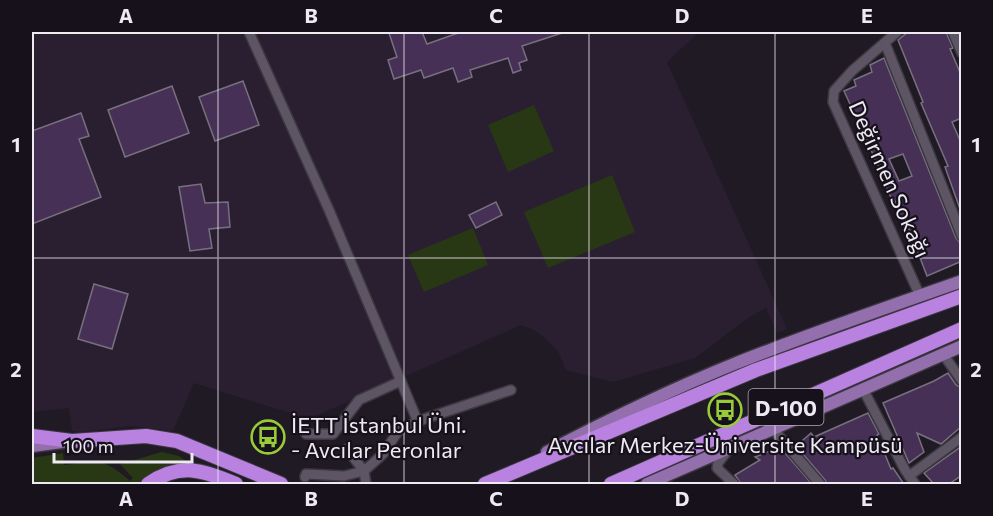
<svg xmlns="http://www.w3.org/2000/svg" width="993" height="516" viewBox="0 0 993 516" font-family="Commissioner,sans-serif">
	<style>
		.built { fill: #291f30 }
		.green { fill: #293814 }
		.building { fill: #463056; stroke: #78707f; stroke-width: 1.5; fill-rule: evenodd }
		.lines { fill: none; stroke-linecap: round; stroke-linejoin: round }
		.minor-casing { stroke: #3c3740; stroke-width: 12 }
		.major-casing { stroke: #3c3740; stroke-width: 15 }
		.highway-casing { stroke: #3c3740; stroke-width: 16 }
		.minor { stroke: #5d5563; stroke-width: 9 }
		.major { stroke: #946fae; stroke-width: 12 }
		.highway { stroke: #b981e0; stroke-width: 14 }
		.grid { fill: none; stroke: #eeeaf2; stroke-width: 1.5; stroke-opacity: 0.55 }
		.labels { text-anchor: middle; dominant-baseline: central; stroke-width: 4.5; stroke-linejoin: round; paint-order: stroke }
		.shield { fill: #17111c; stroke: #aea9b2; stroke-width: 1.5 }
		.shield-label { font-size: 21px; font-weight: bold; fill: #eeeaf2 }
		.street-label { font-size: 22px; fill: #eeeaf2; stroke: #17111c }
		.poi-label { font-size: 22px; fill: #eeeaf2; stroke: #17111c; text-anchor: start }
		.neatline { fill: none; stroke: #eeeaf2; stroke-width: 2 }
		.grid-label { font-size: 20px; text-anchor: middle; font-weight: bold; fill: #eeeaf2 }
	</style>
	<rect width="100%" height="100%" fill="#201a25"/>
	<polygon class="built" points="32,32 699,32 667,62 787,329 777,333 766,308 748,318 695,358 613,382 566,370 558,351 538,332 521,325 309,419 194,383 173,431 132,426 82,432 72,431 69,408 32,412"/>
	<g class="green">
		<polygon points="534,105 554,151 508,172 488,125"/>
		<polygon points="612,175 635,232 548,268 524,212"/>
		<polygon points="473,228 488,265 424,292 408,255"/>
		<path d="M162,452L179,456L189,463L168,467L139,484H32V458L63,453L64,465C98,461 103,457 130,481L133,478L120,464Z"/>
	</g>
	<g class="building">
		<polygon points="395,32 422,32 427,44 461,32 562,33 522,46 527,60 519,63 521,70 513,73 508,58 470,70 472,77 458,82 453,68 424,78 421,70 394,79 388,60 397,57 389,33"/>
		<polygon points="908,32 946,32 953,48 950,49 962,77 962,118 952,122 962,145 962,209 960,209 945,167 948,166 921,103 923,102 898,40"/>
		<path d="M884,58L956,238L962,245V261L927,276L909,229L906,230L894,199L892,200L880,172H881L844,91L856,86L854,80L872,72L870,65ZM903,154L912,176L899,181L889,159Z"/>
		<polygon points="243,81 259,125 215,141 199,97"/>
		<polygon points="172,86 189,133 125,157 108,110"/>
		<polygon points="81,113 89,136 79,139 101,197 32,224 32,131"/>
		<polygon points="201,184 205,203 228,202 230,227 209,229 212,248 190,251 179,187"/>
		<polygon points="496,202 502,215 476,228 469,215"/>
		<polygon points="94,284 128,294 112,349 78,339"/>
		<polygon points="948,373 956,385 962,388 962,426 941,444 917,433 924,452 909,463 883,403 934,381"/>
		<polygon points="868,413 879,434 877,435 891,469 893,468 904,484 827,484 825,480 796,446 811,433 814,437"/>
		<polygon points="962,446 962,475 949,484 934,484 924,473"/>
		<polygon points="780,447 812,484 741,484 735,475 760,460 755,457"/>
	</g>
	<g class="lines">
		<defs>
			<g id="minor">
				<polyline points="249,32 329,210 418,422"/>
				<polyline points="897,32 852,71 834,91 833,102 920,296"/>
				<polyline points="953,32 962,53"/>
				<polyline points="885,43 962,236"/>
				<polyline points="943,354 962,381"/>
				<polyline points="863,389 905,470 915,484"/>
				<polyline points="772,428 820,484"/>
				<polyline points="306,434 333,434 359,400 401,381"/>
				<polyline points="347,449 364,471 366,484"/>
				<polyline points="728,450 718,463 717,468 734,484"/>
				<polyline points="909,476 962,437"/>
				<polyline points="305,477 306,474 344,476 364,471 383,454 399,430 427,418 511,390"/>
			</g>
			<g id="major">
				<polyline points="32,446 62,442"/>
				<path d="M547,452C608,420 670,390 734,364C809,334 885,308 962,281"/>
				<polyline points="647,484 962,346"/>
			</g>
			<g id="highway">
				<polyline points="32,436 72,441 146,436 177,441 281,484"/>
				<path d="M148,484C180,462 203,470 236,484"/>
				<polyline points="485,484 756,370 962,296"/>
				<polyline points="611,484 962,329"/>
			</g>
		</defs>
		<use href="#minor" class="minor-casing"/>
		<use href="#major" class="major-casing"/>
		<use href="#highway" class="highway-casing"/>
		<use href="#minor" class="minor"/>
		<use href="#major" class="major"/>
		<use href="#highway" class="highway"/>
	</g>
	<path class="grid" d="M218,32V484M404,32V484M589,32V484M775,32V484M32,258H962"/>
	<defs>
		<symbol id="bus-ring" viewBox="-11 -11 22 22"><circle r="9.5" fill="#17111c" stroke="#97cc38" stroke-width="1.5"/><path d="M-5-6H5V4H4V6H2V4H-2V6H-4V4H-5ZM-3.5-4V0h7V-4ZM-3.5 1.2v1.5H-2V1.2ZM2 1.2v1.5H3.5V1.2Z" fill="#97cc38"/></symbol>
	</defs>
	<g fill-rule="evenodd">
		<use href="#bus-ring" x="706" y="391" width="38" height="38"/>
		<use href="#bus-ring" x="249" y="418" width="38" height="38"/>
	</g>
	<g class="labels">
		<rect class="shield" x="748.5" y="389" width="75" height="36" rx="4.5"/>
		<g class="shield-label">
			<text x="786" y="407">D-100</text>
		</g>
		<g class="street-label">
			<text transform="translate(890 179) rotate(66)">Değirmen Sokağı</text>
		</g>
		<g class="poi-label">
			<text x="291" y="424">İETT İstanbul Üni.<tspan x="291" dy="25">- Avcılar Peronlar</tspan></text>
			<text x="725" y="444" text-anchor="middle">Avcılar Merkez-Üniversite Kampüsü</text>
		</g>
	</g>
	<rect width="993" height="516" fill="none" stroke="#17111c" stroke-width="66"/>
	<path d="M54 453v9h138v-9" fill="none" stroke="#eeeaf2" stroke-width="3"/>
	<text x="63" y="453" font-size="18" fill="#eeeaf2" stroke="#17111c" stroke-width="4.5" paint-order="stroke">100 m</text>
	<rect x="33" y="33" width="927" height="450" class="neatline"/>
	<g class="grid-label">
		<text x="126" y="23">A</text>
		<text x="311" y="23">B</text>
		<text x="496" y="23">C</text>
		<text x="682" y="23">D</text>
		<text x="867" y="23">E</text>
		<text x="16" y="152">1</text>
		<text x="976" y="152">1</text>
		<text x="16" y="377">2</text>
		<text x="976" y="377">2</text>
		<text x="126" y="506">A</text>
		<text x="311" y="506">B</text>
		<text x="496" y="506">C</text>
		<text x="682" y="506">D</text>
		<text x="867" y="506">E</text>
	</g>
</svg>
